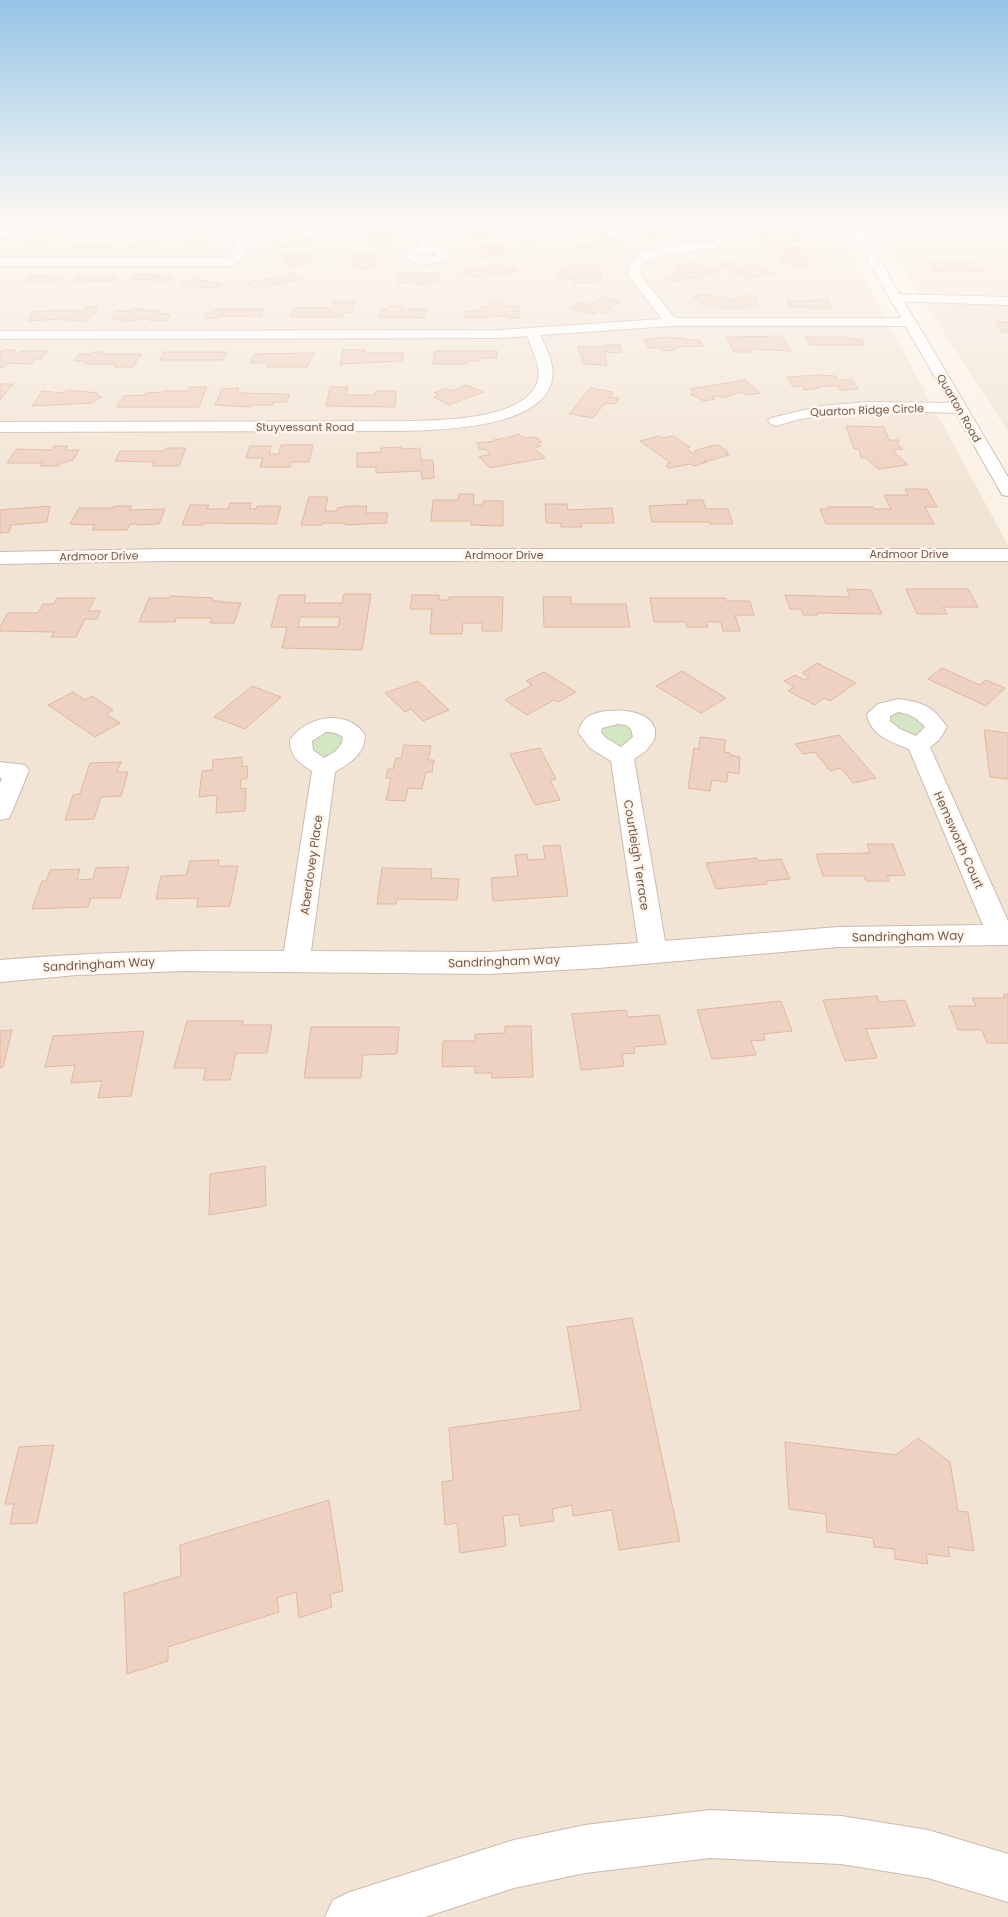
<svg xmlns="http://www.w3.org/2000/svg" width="1008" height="1917" viewBox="0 0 1008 1917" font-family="Poppins,sans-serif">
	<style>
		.residential { fill: #f2e4d5 }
		.green { fill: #d4e7c5 }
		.building { fill: #eed1c0; stroke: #e0b8a1; fill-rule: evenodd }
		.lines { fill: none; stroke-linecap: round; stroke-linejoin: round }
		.minor-casing { stroke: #ccbaad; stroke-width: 2 }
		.tertiary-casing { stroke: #ccbaad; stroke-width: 2 }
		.minor { fill: #fff; fill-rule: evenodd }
		.tertiary { fill: #fff; fill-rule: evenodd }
		.labels { text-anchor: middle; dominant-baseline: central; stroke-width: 5; stroke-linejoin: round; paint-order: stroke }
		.far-street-label { font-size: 11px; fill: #72594d; stroke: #fef6ec }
		.street-label { font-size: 12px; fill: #72594d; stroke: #fef6ec }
	</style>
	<rect width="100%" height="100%" fill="#fbf2e6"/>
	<g class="residential">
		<polygon points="0,220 832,220 1008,545 1008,1917 0,1917"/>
		<polygon points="872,220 1008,220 1008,432"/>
	</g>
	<g class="green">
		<polygon points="901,711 914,714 925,726 922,730 912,737 888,722 890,714"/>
		<polygon points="606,723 630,725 635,736 621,747 603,739 599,728"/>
		<polygon points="329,731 342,735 345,739 343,748 324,758 313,751 311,738 315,735"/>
	</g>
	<g class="building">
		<polygon points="57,220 74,220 66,227 47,226"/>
		<polygon points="295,220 311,220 310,223 314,223 307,230 284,230 285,226 293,226"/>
		<polygon points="376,220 399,220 395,221 391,229 375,228 377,225 373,225"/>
		<polygon points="913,220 967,220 969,226 914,224"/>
		<polygon points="737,222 749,224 734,231 702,231 702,229 692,229 689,225 720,223 722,229 724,229"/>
		<polygon points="662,223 675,232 655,232 662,237 648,239 631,226"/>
		<polygon points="470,227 476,228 494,229 489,238 485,239 470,239 474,232 467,232"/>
		<polygon points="588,230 605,233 602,235 624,241 618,244 622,245 613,246 596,253 573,248 582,244 590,246 601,241 598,240 605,237 599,236 595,238 581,234"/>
		<polygon points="762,231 776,237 797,233 807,240 766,243 749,233"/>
		<polygon points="369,232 391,233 388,241 390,241 389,245 371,245 372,241 365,241"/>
		<polygon points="37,234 57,234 40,250 25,250"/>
		<polygon points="292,236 312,238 307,247 274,247 277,242 288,243"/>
		<polygon points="523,236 533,237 533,242 522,242"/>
		<polygon points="196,237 212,237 203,250 190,250 194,245 185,245 189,240 194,240"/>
		<polygon points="143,241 157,242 155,245 162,245 158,250 124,249 128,245 140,245"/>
		<polygon points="76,244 112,244 107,249 70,250"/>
		<polygon points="478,246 504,246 505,258 482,258 482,255 487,253 486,251 479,251"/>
		<polygon points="787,246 807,249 801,261 811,262 809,267 778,263"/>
		<polygon points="310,252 311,259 304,260 305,264 285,266 283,254"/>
		<polygon points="373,254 377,258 372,258 379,266 361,269 355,268 351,262 355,262 350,256"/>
		<polygon points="937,261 979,264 985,272 946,270 947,271 935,271 929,262 938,263"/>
		<polygon points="731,262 739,268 759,265 774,274 744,278 719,264"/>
		<polygon points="495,263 518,270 501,275 488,275 480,278 460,272 470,268 477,270"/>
		<polygon points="690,263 719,271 699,279 691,277 675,281 664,278 682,270 677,268"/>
		<polygon points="583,264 598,264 599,270 602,270 601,282 574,283 574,279 565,280 563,279 563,276 559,276 559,270 562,270 562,267 584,266"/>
		<polygon points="294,274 303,279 255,289 247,283"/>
		<polygon points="398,274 439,274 439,282 417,285 417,282 398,283"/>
		<polygon points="31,275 46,276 63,276 58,282 25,282"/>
		<polygon points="134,275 160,275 158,277 171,277 167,282 152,282 154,280 131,280"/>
		<polygon points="78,276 117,276 113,281 73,282"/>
		<polygon points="192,279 212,282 210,282 222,284 216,288 181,286"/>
		<polygon points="694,295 713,295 714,297 723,297 724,299 740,299 739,296 754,296 758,306 744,306 745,308 719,308 718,306 704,306 703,302 695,299"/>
		<polygon points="602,297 620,301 607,308 611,309 606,313 599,311 593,314 570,309 580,303 588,305"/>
		<polygon points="828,300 832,308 815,309 806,307 790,307 787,301"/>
		<polygon points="334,302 354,302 352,312 344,313 343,317 290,317 293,308 332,308"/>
		<polygon points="491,302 502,302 502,306 519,306 520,318 508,318 508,316 465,318 465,311 480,311 480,307 491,307"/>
		<polygon points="389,306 402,306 401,309 426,309 425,318 379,317 381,309 388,309"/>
		<polygon points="85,307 99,307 97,312 84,322 60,319 28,321 32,312 68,310 84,311"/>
		<polygon points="133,309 160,311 158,314 170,314 166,321 150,321 151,319 142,319 122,322 124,319 111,319 116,311 131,311"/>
		<polygon points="216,309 264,309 261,317 220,316 219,318 203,318 206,313 214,313"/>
		<polygon points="996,322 1008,322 1008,332 1001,332"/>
		<polygon points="782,336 791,351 750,349 751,352 734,352 727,337"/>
		<polygon points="671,337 672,338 684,338 685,340 699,340 703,346 675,347 676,350 663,351 662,348 649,348 644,339"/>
		<polygon points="805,337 846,337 848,339 861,339 864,345 810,345"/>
		<polygon points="605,345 620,345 622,352 607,353 607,351 604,351 607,365 583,364 581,357 585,357 584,355 580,355 578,347 606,347"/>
		<polygon points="4,350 16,350 13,354 24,351 47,351 41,359 35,359 31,364 8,363 4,367 0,368 0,352"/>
		<polygon points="343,350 365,350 364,353 403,353 402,361 340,364"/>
		<polygon points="435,351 497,351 497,358 481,358 480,361 467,361 467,364 433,364"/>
		<polygon points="93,352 103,352 102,354 141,354 133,367 114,367 116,364 85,364 87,361 74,361 79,354 91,354"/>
		<polygon points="164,352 227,352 223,360 160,360"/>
		<polygon points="314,353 307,367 267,367 268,363 250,363 254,354"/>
		<polygon points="818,375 835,376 838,380 852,380 858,389 840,390 837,386 819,386 820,388 804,390 802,386 793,387 787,377"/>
		<polygon points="745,380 760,393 746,395 742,392 722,398 719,396 712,397 715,399 704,401 690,394 695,393 690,389"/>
		<polygon points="0,384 13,384 0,400"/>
		<polygon points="467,385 483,392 449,405 434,397 439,395 434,393 446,388 451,391"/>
		<polygon points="189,387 207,387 199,407 117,407 124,396 144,395 146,393 164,392 165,391 188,391"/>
		<polygon points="330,387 348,387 346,395 375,395 376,391 396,391 395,407 326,406"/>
		<polygon points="239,388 237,393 289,394 287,402 273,402 272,405 251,405 250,407 215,405 222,389"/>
		<polygon points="590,388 613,392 609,397 619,398 615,404 605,403 593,418 569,414"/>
		<polygon points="68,390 98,393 96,395 102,397 92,403 32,406 42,391 63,393"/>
		<polygon points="846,426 884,427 889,440 899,440 897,445 903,449 892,450 908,465 878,469 866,458 861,458 859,449 854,449"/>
		<polygon points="518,434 525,438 536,437 542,442 537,443 541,446 534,448 545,458 490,468 479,457 490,454 485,449 480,450 477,443 495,441 494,440 503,438 504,439"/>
		<polygon points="659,436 663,438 673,436 690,447 686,448 694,454 697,453 694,451 714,445 720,446 728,452 725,453 729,455 709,461 704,460 707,462 694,466 691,464 669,468 666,466 667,464 671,463 640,441"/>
		<polygon points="281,445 313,445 309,462 291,462 290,467 260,467 263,458 246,458 250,446 271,446 269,454 279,454"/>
		<polygon points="54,446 68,446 65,450 79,450 73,460 61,463 59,466 40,466 42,463 7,463 16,449 52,450"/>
		<polygon points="401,447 402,449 420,448 421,460 433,460 434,478 422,479 421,471 376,473 376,467 357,467 357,453 381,452 381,448"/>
		<polygon points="166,448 186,448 179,466 153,466 154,462 115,461 120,451 165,451"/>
		<polygon points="905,489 927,489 937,507 925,507 934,524 826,524 820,509 829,509 828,507 873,507 874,509 891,509 884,495 908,495"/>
		<polygon points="459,494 474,494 473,505 483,505 483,501 503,501 503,526 471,525 471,521 431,521 433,500 458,500"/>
		<polygon points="309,497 328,497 325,511 337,511 337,508 349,506 367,506 366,513 388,513 386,523 345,525 346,523 322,523 322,525 301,525"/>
		<polygon points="687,500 703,500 706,509 728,509 733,524 710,524 709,522 652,522 649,506 688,504"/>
		<polygon points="230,503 251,503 249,509 256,509 257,506 281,506 276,524 203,523 203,525 182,525 190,505 209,505 207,509 228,509"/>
		<polygon points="545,504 567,504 568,510 612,508 614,523 581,523 582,527 561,527 561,523 546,523"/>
		<polygon points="50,506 47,522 11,525 9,532 0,533 0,510"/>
		<polygon points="114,506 132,506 129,510 165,509 159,524 137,525 137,524 130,524 127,530 92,530 95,524 87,525 70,524 79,508 113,508"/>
		<polygon points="847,589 871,590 882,614 817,613 818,615 803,615 801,609 790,609 785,595 850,597"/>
		<polygon points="906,589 968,589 978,607 943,607 947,614 917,614"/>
		<path d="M344,594H371L362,650L282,648L287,627H271L279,595H306L304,603H342ZM300,617H340L338,627H298Z"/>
		<polygon points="412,595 439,595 439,600 449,600 449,597 503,597 502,631 482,631 482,623 463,623 462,634 430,634 432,609 410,609"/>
		<polygon points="170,596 213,598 212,601 222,601 221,602 241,603 234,623 210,623 212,618 176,618 175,622 139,622 149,598 169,598"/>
		<polygon points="543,597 571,597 571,604 626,604 630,627 544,627"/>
		<polygon points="57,598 95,598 88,611 100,611 97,619 85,619 76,637 51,637 54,632 0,631 0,627 8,613 38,613 43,604 54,604"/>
		<polygon points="650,598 726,598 727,601 750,601 754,615 735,615 740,631 723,631 721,622 706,622 708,627 687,627 686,622 654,622"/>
		<polygon points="817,663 856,683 830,701 824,698 815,705 788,691 794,687 784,681 795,675 804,680 809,677 802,673"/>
		<polygon points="942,668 980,685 986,680 1005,688 986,706 928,679"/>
		<polygon points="682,671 726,698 701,713 656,686"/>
		<polygon points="544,672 576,692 558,702 554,700 527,715 505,700 532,685 526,681"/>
		<polygon points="418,681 449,710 423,721 411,709 405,712 385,693"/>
		<polygon points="252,686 281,697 245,729 214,717"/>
		<polygon points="73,692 85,700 92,696 113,710 106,714 120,723 95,737 48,705"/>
		<polygon points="984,730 1008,733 1008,779 990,777"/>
		<polygon points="839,735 876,778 853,783 841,768 830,771 815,752 803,754 795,744"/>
		<polygon points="700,737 726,740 724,752 730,753 730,755 740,757 739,774 728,772 727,782 712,780 710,791 688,788 694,748 699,749"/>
		<polygon points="404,745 431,746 428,760 434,760 432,772 426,772 422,789 408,788 405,801 386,800 391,778 386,778 388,769 393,769 396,758 401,758"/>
		<polygon points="540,748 556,779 550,780 560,800 535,805 510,754"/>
		<polygon points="242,757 242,767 248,766 247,779 241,779 241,789 246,788 245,811 216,813 217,795 199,797 202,771 212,770 213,760"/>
		<polygon points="121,762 117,772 128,772 121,796 101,797 94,819 65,820 73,795 80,794 90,763"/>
		<polygon points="867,844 893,844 905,875 887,876 889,881 866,881 864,876 823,876 816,854 870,853"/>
		<polygon points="560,845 568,896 493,901 491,878 518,876 515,855 527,854 528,860 545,859 543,846"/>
		<polygon points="757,858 758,861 781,859 790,879 766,881 767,884 716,889 706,863"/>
		<polygon points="219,860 218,866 238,866 230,906 197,907 198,898 156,899 161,876 186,875 190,861"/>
		<polygon points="129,867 120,898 91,898 88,907 32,909 42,881 46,881 50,870 80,869 77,880 93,879 96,868"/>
		<polygon points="382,868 432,869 431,878 459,879 457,900 397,899 396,904 377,904"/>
		<polygon points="1004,994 1008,994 1008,1043 987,1043 982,1030 958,1030 949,1006 976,1006 972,998 1005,998"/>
		<polygon points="877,996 879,1002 905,1000 915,1026 866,1029 877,1058 845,1061 823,1000"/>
		<polygon points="781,1001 792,1031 763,1034 765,1040 751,1041 756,1055 712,1059 697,1010"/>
		<polygon points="626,1010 628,1017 659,1015 666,1044 634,1047 635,1053 622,1054 624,1066 581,1070 572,1014"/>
		<polygon points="187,1021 243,1021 243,1025 272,1025 267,1053 236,1053 230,1080 203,1080 206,1068 174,1068"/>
		<polygon points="505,1026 531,1026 533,1077 492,1078 492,1073 475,1073 475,1066 442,1067 443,1041 475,1041 475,1034 505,1033"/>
		<polygon points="311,1027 399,1027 397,1054 363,1055 361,1078 304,1078"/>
		<polygon points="12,1030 3,1067 0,1068 0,1031"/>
		<polygon points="144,1031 131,1096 98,1098 102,1081 71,1083 75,1065 45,1067 53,1036"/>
		<polygon points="265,1166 266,1206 209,1215 210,1174"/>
		<polygon points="632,1318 680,1541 619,1550 612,1510 573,1516 572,1505 552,1509 554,1521 520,1526 519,1514 503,1516 506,1546 460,1553 457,1523 445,1525 442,1482 453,1480 449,1428 581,1410 567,1327"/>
		<polygon points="918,1438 950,1462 958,1511 968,1512 974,1551 948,1547 950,1557 926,1554 928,1564 895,1559 894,1549 874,1547 873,1538 827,1532 826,1514 789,1509 785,1442 896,1455"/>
		<polygon points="54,1445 37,1523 10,1524 14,1504 5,1504 19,1447"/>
		<polygon points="329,1500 343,1591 330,1594 332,1607 299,1618 296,1592 277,1598 279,1612 168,1647 168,1661 127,1674 124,1593 181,1576 180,1545"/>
	</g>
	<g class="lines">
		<defs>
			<g id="minor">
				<polygon points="14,220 26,220 4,238 0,239 0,231"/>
				<polygon points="249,220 260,220 239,262 233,266 0,266 0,258 229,258"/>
				<path d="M427,220H438L431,235V246L443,248L451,254C440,267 414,268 403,255L410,249L420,247L419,235ZM426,252L438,254L428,257L416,255Z"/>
				<path d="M713,243L719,246L717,248L664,254L641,265V276L675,318H909L916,322L909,326H671L540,335C546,348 555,364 552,379C544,429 437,430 398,431L0,432V422L414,421C445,420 528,419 538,380C541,366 532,349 527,336L500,338L0,339V331L500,330L662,319L629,276V264C648,242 687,243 713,243Z"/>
				<polygon points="895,294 1008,297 1008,305 891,301 889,298"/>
				<polygon points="867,402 959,403 964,405 967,408 964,411 959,413 890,411 844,413 800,419 776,426 771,424 768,421 771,418 821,406"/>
				<polygon points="165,549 1008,549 1008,561 165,561 0,564 0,552"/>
				<path d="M898,699C922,702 933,706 947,727L939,740L930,747L1008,921V945L838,947L598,968L489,974L183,971L77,975L0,982V960C95,952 189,950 284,951L312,771C300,764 289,755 290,740C306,716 347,708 365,735C365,754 350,763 335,772L311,951L489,952L638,943L611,761L590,748L578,732C580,727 582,722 586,718C604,705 664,707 654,740L646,751L634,759L665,941L838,927L983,925L909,749C891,742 870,735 867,714L878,704ZM898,712C910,714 917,718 925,727L916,736L900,729L890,721V716ZM618,724L626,725L631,729L633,737L621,747L606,738L601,732L602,728ZM326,732C333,732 337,733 343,737C342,749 333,753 324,758L313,750L312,741Z"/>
				<polygon points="0,762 25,765 29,770 12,812 9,818 0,820 0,783 2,778 0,778"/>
				<polygon points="710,1810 841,1816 928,1830 1008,1854 1008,1902 928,1878 841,1864 710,1858 585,1873 514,1888 425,1917 325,1917 333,1900 350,1892 514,1840 585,1825"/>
			</g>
			<polygon id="tertiary" points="845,220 856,220 1008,477 1008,496 1002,495 1000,491"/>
		</defs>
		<use href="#minor" class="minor-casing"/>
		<use href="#tertiary" class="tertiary-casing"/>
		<use href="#minor" class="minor"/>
		<use href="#tertiary" class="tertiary"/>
	</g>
	<linearGradient id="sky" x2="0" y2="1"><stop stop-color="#96c5e6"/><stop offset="0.45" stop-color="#fdf9f4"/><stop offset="1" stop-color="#fdf9f4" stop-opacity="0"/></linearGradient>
	<rect width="1008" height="489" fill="url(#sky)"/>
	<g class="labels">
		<g class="far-street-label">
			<text transform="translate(959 408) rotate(60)">Quarton Road</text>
			<text transform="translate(867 410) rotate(-2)">Quarton Ridge Circle</text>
			<text x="305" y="427">Stuyvessant Road</text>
			<text x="909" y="554">Ardmoor Drive</text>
			<text x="504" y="555">Ardmoor Drive</text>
			<text transform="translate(99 556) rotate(-1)">Ardmoor Drive</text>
		</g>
		<g class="street-label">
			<text transform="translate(959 840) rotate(66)">Hemsworth Court</text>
			<text transform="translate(637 855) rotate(81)">Courtleigh Terrace</text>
			<text transform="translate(311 865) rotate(-82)">Aberdovey Place</text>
			<text transform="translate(908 936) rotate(-1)">Sandringham Way</text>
			<text transform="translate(504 961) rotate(-2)">Sandringham Way</text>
			<text transform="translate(99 964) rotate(-3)">Sandringham Way</text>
		</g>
	</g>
</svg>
